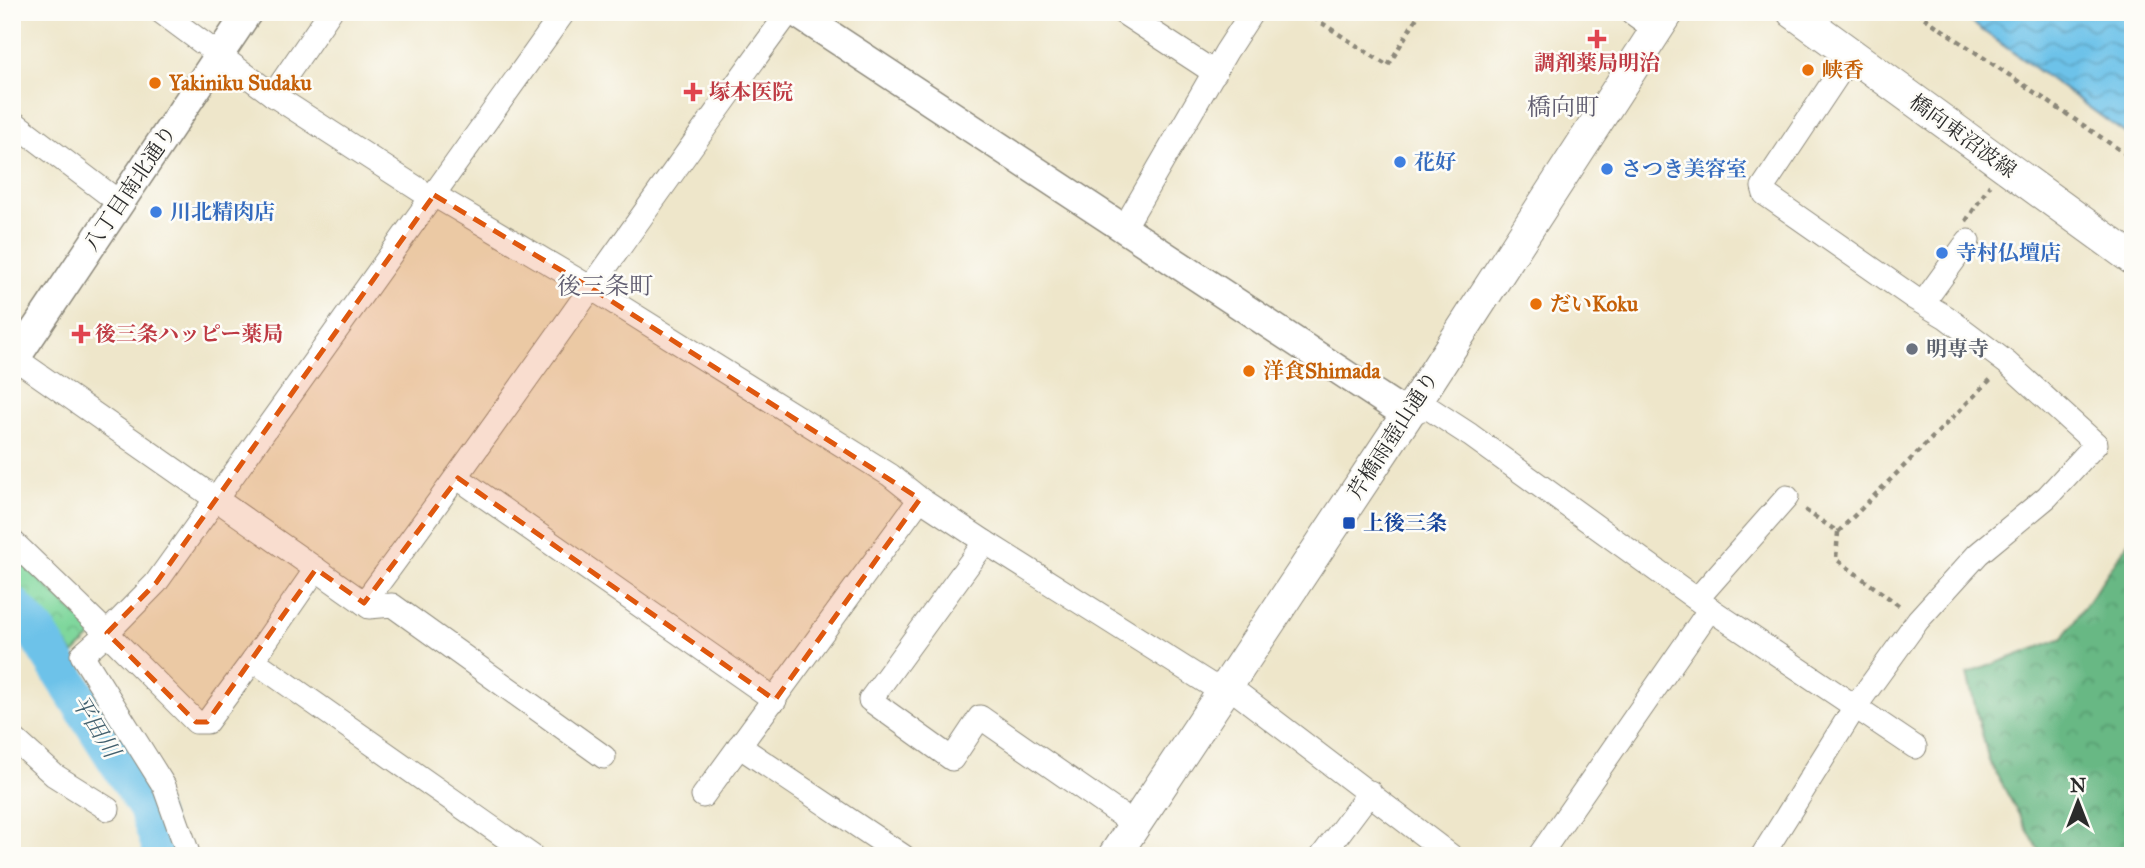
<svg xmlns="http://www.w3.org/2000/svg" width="2145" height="868" viewBox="0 0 2145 868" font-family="'IM FELL Great Primer','Noto Serif JP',serif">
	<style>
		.forest { fill: url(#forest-crowns); stroke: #497258; stroke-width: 2 }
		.park { fill: url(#park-crowns); stroke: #558164; stroke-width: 2 }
		.water { fill: url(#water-waves); stroke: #4c768a; stroke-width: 2 }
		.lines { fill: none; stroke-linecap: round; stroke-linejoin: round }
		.river { stroke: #6dc2e9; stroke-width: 40 }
		.minor-casing { stroke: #8c887a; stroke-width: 25 }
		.tertiary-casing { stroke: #8c887a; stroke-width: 31 }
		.secondary-casing { stroke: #8c887a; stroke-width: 34 }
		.path { stroke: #8c887a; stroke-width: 4.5; stroke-dasharray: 5 5; stroke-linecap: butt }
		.minor { stroke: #fff; stroke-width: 23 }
		.tertiary { stroke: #fff; stroke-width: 28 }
		.secondary { stroke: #fff; stroke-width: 32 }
		.marked { fill: #df570e; fill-opacity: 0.2; stroke: #df570e; stroke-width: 5; stroke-dasharray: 14 9; stroke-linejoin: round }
		.health-dot { fill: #e0444e; stroke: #fdfcf7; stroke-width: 2.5 }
		.food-dot { fill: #e8710a; stroke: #fdfcf7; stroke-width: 2.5 }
		.shop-dot { fill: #3f7fe0; stroke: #fdfcf7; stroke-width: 2.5 }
		.worship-dot { fill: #6b7280; stroke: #fdfcf7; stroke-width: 2.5 }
		.transit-dot { fill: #1a4fb4; stroke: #fdfcf7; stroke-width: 2.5 }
		.labels { text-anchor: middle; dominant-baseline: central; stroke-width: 5; stroke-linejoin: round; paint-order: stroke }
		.health-label { font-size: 21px; font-weight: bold; fill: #be3a42; stroke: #fdfcf7; text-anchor: start }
		.food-label { font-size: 21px; font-weight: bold; fill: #c56008; stroke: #fdfcf7; text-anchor: start }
		.street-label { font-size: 21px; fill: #2b2b2b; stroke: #fdfcf7 }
		.shop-label { font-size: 21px; font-weight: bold; fill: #366cbe; stroke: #fdfcf7; text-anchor: start }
		.worship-label { font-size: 21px; font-weight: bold; fill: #5b616d; stroke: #fdfcf7; text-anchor: start }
		.transit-label { font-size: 21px; font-weight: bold; fill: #164399; stroke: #fdfcf7; text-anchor: start }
		.water-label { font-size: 23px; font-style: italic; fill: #42606e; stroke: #fdfcf7 }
		.quarter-label { font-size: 24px; fill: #605d70; stroke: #fdfcf7 }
	</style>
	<defs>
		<pattern id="forest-crowns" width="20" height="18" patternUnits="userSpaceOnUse" patternTransform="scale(1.75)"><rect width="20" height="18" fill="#67b884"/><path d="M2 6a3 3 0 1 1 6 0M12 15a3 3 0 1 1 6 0" fill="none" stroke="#55966c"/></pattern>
		<pattern id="park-crowns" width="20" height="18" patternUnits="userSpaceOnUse" patternTransform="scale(1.75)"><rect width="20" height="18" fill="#7fd79c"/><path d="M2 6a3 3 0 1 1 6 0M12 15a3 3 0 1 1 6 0" fill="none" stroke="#6eb987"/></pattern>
		<pattern id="water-waves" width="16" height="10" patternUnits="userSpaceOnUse" patternTransform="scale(1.75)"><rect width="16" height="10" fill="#6dc2e9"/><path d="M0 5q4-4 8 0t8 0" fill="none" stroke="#5a9ebd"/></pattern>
	</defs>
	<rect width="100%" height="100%" fill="#fdfcf7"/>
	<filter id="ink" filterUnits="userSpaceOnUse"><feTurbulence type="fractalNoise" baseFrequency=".0143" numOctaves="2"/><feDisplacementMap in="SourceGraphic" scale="14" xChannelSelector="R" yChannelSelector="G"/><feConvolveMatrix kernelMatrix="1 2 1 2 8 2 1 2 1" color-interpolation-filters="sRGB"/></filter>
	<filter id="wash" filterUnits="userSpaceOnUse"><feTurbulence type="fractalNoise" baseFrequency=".00686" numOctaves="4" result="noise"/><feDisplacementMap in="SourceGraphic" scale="28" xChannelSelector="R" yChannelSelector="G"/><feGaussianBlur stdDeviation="1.57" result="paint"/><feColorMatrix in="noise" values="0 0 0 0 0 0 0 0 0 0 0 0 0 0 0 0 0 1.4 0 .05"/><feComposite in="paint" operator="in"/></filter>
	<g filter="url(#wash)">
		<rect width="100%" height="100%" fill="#eee6ca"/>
		<polygon class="forest" points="2133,536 2133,856 2042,856 1989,761 1967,674 2063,638"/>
		<polygon class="park" points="12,553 95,633 74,654 55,628 12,583"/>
		<polygon class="water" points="1957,12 2133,12 2133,139"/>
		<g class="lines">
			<polyline class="river" points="12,606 37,633 148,808 165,856"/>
		</g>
	</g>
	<g filter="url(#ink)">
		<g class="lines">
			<defs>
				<g id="minor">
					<polyline points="161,12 273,95 432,198"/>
					<polyline points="1122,12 1215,73"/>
					<polyline points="1631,12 1656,30"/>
					<polyline points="273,95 330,12"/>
					<polyline points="12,121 120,203"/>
					<polyline points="434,195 591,288 890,475 920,499 985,542 1211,685 1227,685 1451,856"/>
					<polyline points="1124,228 1226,52 1252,12"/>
					<polyline points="1923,303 1968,241"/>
					<polyline points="16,359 316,569 253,660"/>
					<polyline points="1407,415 1427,407 1470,435 1710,609 1915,747"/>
					<polyline points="458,478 775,700"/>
					<polyline points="12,541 107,633 196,722 207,722 253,660 532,856"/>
					<polyline points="985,542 870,700 952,759 980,717 1134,824"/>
					<polyline points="316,569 364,603"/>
					<polyline points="1697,599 1787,497"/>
					<polyline points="12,737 54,775 108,809"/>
					<polyline points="739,746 903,856"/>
					<path d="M604,757L392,605L369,607L364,603C509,409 645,207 789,12"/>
					<polyline points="703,796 920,499"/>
					<polyline points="189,856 164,786 82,655 107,633 156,583 564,12"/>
					<polyline points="1322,856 1370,792"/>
					<polyline points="1539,856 1710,609"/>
					<polyline points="1762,856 1855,707 1918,620 1978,554 2047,497 2096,444 2007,363 1946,317 1914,298 1765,194 1763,187 1851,55"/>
				</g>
				<g id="tertiary">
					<polyline points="795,12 1407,415"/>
					<polyline points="12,364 248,12"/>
				</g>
				<g id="secondary">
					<polyline points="1793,12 2133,259"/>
					<polyline points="1114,856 1407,415 1668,12"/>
				</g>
			</defs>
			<use href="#minor" class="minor-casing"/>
			<use href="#tertiary" class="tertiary-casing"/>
			<use href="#secondary" class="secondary-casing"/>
			<g class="path">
				<polyline points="1305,12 1388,66 1420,12"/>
				<polyline points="1916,12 2133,159"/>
				<polyline points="1966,221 1990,185"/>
				<polyline points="1805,510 1838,532 1992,378"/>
				<polyline points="1838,532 1836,559 1901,607"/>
			</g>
			<use href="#minor" class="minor"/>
			<use href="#tertiary" class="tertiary"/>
			<use href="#secondary" class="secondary"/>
		</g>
	</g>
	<path class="marked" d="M434,195L591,288L920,499L775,700L458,478L364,603L316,569L207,722H196L107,633L156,583Z"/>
	<g class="health-dot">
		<path d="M1593.5 28.5h7v7h7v7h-7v7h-7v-7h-7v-7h7z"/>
		<path d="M689.5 81.5h7v7h7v7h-7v7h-7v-7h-7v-7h7z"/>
		<path d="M77.5 323.5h7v7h7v7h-7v7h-7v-7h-7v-7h7z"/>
	</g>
	<g class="food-dot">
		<circle cx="1808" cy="70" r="7"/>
		<circle cx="155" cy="83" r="7"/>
		<circle cx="1536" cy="304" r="7"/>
		<circle cx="1249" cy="371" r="7"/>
	</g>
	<g class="shop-dot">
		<circle cx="1400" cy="162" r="7"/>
		<circle cx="1607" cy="169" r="7"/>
		<circle cx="156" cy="212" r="7"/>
		<circle cx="1942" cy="253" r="7"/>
	</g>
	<circle class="worship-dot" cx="1912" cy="349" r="7"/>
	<rect class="transit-dot" x="1342" y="516" width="14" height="14" rx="3.5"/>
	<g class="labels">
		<g class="health-label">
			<text x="1597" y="63" text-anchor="middle">調剤薬局明治</text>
			<text x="709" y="92">塚本医院</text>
			<text x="95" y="334">後三条ハッピー薬局</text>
		</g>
		<g class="food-label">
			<text x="1822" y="70">峡香</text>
			<text x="169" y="83">Yakiniku Sudaku</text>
			<text x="1550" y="304">だいKoku</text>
			<text x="1263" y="371">洋食Shimada</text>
		</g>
		<g class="street-label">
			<text transform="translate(1963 136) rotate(36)">橋向東沼波線</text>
			<text transform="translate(130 188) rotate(-56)">八丁目南北通り</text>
			<text transform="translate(1393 435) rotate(-57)">芹橋雨壺山通り</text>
		</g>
		<g class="shop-label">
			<text x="1414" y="162">花好</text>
			<text x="1621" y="169">さつき美容室</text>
			<text x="170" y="212">川北精肉店</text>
			<text x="1956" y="253">寺村仏壇店</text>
		</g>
		<g class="worship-label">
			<text x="1926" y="349">明専寺</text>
		</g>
		<g class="transit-label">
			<text x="1363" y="523">上後三条</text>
		</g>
		<g class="water-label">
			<text transform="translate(96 726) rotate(58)">平田川</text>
		</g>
		<g class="quarter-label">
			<text x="1563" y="107">橋向町</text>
			<text x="605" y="286">後三条町</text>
		</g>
	</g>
	<rect width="2145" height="868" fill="none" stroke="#fdfcf7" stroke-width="42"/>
	<g transform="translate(2078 802)" stroke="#fdfcf7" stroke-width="5" paint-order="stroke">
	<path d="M0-5L12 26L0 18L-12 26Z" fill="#2b2b2b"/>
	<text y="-10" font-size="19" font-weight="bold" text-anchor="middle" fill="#2b2b2b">N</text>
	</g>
</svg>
